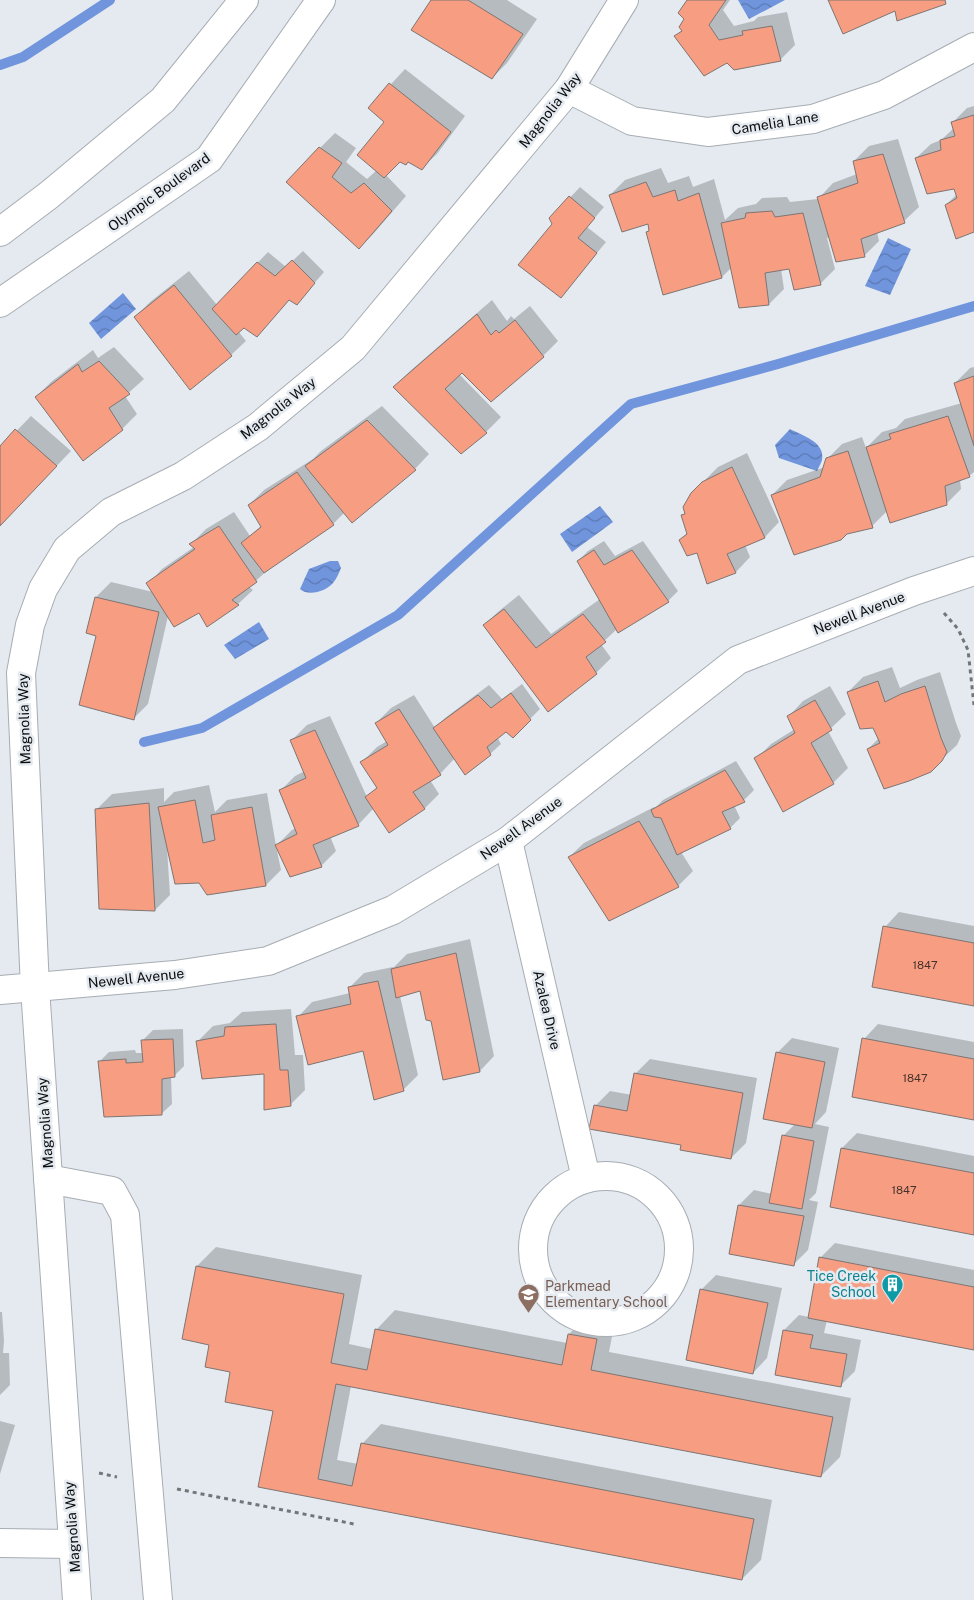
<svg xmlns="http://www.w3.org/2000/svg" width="974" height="1600" viewBox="0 0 974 1600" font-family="'Public Sans',sans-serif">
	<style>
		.water { fill: url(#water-waves) }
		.shadow { fill: #0003 }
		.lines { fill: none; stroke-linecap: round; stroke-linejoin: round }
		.stream { stroke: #7095dd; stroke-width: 10 }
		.building { fill: #f79d81; stroke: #7e7573 }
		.minor-casing { stroke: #a7adb3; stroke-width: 30 }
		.major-casing { stroke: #a7adb3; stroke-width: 30 }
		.path { stroke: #717679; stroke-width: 3; stroke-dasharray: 4 4; stroke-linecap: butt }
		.minor { stroke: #fff; stroke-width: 28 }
		.major { stroke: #fff; stroke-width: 28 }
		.labels { text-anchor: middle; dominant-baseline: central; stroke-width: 5; stroke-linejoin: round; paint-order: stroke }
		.number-label { font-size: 11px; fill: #45312b }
		.street-label { font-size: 14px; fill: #0a0d0e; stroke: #e4eaf0 }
		.culture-label { font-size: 14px; fill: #0d838f; stroke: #e4eaf0; text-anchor: end }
		.education-label { font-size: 14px; fill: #785e54; stroke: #e4eaf0; text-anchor: start }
	</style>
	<defs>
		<pattern id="water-waves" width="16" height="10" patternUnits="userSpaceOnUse" patternTransform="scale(1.25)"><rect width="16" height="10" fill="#7095dd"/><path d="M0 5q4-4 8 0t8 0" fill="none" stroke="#5a78b2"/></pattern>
	</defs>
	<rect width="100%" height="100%" fill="#e4eaf0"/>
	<g class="water">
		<polygon points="738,0 785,0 749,19"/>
		<polygon points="888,238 911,249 890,295 865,286"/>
		<polygon points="123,293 136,309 101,339 89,323"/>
		<path d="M790,429C801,435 826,442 822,460C821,463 819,467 817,471L779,458L775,445Z"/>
		<polygon points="600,506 613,522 572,552 560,534"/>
		<path d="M330,561H338L341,568C339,573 337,578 333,583C326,591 309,597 300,589L309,569Z"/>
		<polygon points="259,622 269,639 235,659 224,645"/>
	</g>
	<g class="shadow">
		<polygon points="433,0 507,0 537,19 507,63 492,78"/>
		<polygon points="688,0 730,0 723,10 734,26 754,21 758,17 787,12 795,45 780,60 727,61 676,36 683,29"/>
		<polygon points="405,69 465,116 437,154 422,168 408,161 400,161 386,175 406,196 374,233 359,248 320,148 335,133 356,148 346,162 367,179 377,170 385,122 370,107"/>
		<polygon points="974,106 974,231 946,205 957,194 954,187 916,158 931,144 941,140 954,128 952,123 967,108"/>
		<polygon points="898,139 919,207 904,221 877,232 879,241 864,256 830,237 827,238 835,269 820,284 790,268 781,269 784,289 769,304 732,267 722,277 650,230 649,222 610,195 625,180 661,168 668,183 689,176 693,187 714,179 725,220 738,208 756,204 762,198 787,197 790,202 818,199 833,183 857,174 854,161 869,146"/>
		<polygon points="580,187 604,207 587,227 606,242 570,286 560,296 554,224 551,218"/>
		<polygon points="303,251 324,272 306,293 290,299 257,336 244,327 238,331 246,341 231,355 135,317 150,302 189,271 217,305 268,252 286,267"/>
		<polygon points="492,300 507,321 511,316 514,319 530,306 558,341 543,356 462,371 459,374 501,417 486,432 461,452 394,387 409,372"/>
		<polygon points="114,347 144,379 125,396 137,414 122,429 83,460 36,397 51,382 93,350 98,358"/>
		<polygon points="974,367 974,472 969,476 960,480 961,489 946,504 887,511 872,526 772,495 787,480 825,467 827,459 842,444 862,437 866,448 882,432 896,428 905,419 962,403 955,383 970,368"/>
		<polygon points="382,406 429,454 415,469 345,512 333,524 271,567 249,587 253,590 238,604 207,625 199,612 168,616 148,704 133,719 98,636 88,632 96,597 111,582 153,592 148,584 162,569 194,547 191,544 206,529 234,512 250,536 262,525 249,505 264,490 313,459 321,451"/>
		<polygon points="31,416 71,451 0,525 0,448"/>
		<polygon points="747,453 779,522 765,537 745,545 750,557 736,572 698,552 680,540 688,532 682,516 686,512 692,493 718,467"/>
		<polygon points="604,541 615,556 643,541 678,591 668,601 617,629 601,644 611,658 596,673 549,711 484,625 499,611 519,595 551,634 600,599 578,561 588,551"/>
		<polygon points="892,667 900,688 917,680 940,672 956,723 961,736 957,745 941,760 868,749 879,738 874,727 848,692 863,677"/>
		<polygon points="522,684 540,709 513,736 506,730 497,737 501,744 490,754 455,758 440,774 430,780 439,794 424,809 374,808 358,825 330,836 336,851 321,866 276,846 281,870 266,885 200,882 168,848 167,848 170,895 155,910 97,809 112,794 164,788 164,802 174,792 209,785 215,812 227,800 267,793 276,846 292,830 296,828 280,791 295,776 305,771 292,740 307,725 330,716 367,797 377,787 362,762 377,747 387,741 376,723 391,708 414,695 435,728 445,718 489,685 502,699"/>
		<polygon points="830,686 846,714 828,731 848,768 833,783 756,759 771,744 795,729 789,716 803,701"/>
		<polygon points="736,761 754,790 744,800 734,805 740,818 730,828 681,852 693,871 678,886 569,857 584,843 654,807 655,808 663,800"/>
		<polygon points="899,912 974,926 974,1005 885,927"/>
		<polygon points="470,939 494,1056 480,1071 433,1020 421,990 400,996 418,1075 403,1090 364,1050 298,1017 312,1002 350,993 349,988 364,973 393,967 393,968 407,954"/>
		<polygon points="291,1009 295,1055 303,1055 305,1090 290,1105 265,1073 198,1041 213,1026 230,1023 242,1012"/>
		<polygon points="878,1024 974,1042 974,1119 864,1039"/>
		<polygon points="183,1029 184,1066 174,1076 171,1077 172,1104 161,1114 99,1062 109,1052 135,1050 136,1053 143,1053 143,1040 153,1030"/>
		<polygon points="792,1038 839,1048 826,1112 815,1124 829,1127 816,1193 809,1200 818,1202 808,1250 793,1265 739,1205 754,1190 772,1194 783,1136 795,1124 777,1053"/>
		<polygon points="650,1059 757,1078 746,1143 731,1158 682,1144 595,1106 610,1091 632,1095 635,1074"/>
		<polygon points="857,1133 974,1156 974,1234 832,1206 842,1148"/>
		<polygon points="835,1243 974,1270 974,1349 827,1320 824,1333 861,1340 855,1371 840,1386 784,1330 799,1315 809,1317 820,1258"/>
		<polygon points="216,1247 362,1275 349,1344 372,1349 376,1330 395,1310 567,1343 569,1334 588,1315 615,1321 609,1352 851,1398 840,1457 821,1476 351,1386 337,1460 358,1464 362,1444 381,1424 772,1500 761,1560 742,1579 260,1486 274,1410 232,1371 211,1344 197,1266"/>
		<polygon points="716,1275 782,1288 767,1358 753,1373 701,1290"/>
		<polygon points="0,1312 2,1312 4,1341 3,1353 9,1353 10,1385 0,1395"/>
		<polygon points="0,1421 15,1425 0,1474"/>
	</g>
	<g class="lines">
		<g class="stream">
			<polyline points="0,65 23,57 110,0"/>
			<polyline points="144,742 202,728 398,615 631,404 778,364 974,306"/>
		</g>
	</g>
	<g class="building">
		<polygon points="431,0 468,0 523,34 492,79 411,30"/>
		<polygon points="687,0 726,0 709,25 719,40 743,35 742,31 772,26 781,61 734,70 727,63 704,76 674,36 682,31 679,27 684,19 678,13"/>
		<polygon points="828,0 945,0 946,4 897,21 895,11 843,34"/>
		<polygon points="389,83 451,132 422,170 408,162 406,165 400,162 384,178 357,155 384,122 368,108"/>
		<polygon points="974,115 974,232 956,239 945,205 957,198 954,189 927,194 915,158 941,150 940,140 955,136 951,122"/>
		<polygon points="319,147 342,163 332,177 351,193 364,183 392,211 359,249 286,182"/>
		<polygon points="883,154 905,223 861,239 865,257 836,262 817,197 858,183 853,161"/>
		<polygon points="646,182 653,197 675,190 678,201 699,193 722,278 663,295 646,232 649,231 648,224 622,232 609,195"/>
		<polygon points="569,196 595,218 578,238 597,253 561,298 518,265 552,224 549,218"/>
		<polygon points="772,211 775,217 803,213 821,285 794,290 789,269 765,273 769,305 739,308 721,223 745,218 746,213"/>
		<polygon points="292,260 315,283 297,305 289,300 257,337 244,328 236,335 212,309 257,262 275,276"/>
		<polygon points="174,285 232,356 190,390 134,317"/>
		<polygon points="477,314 491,335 496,330 499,333 515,320 544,357 491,402 462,373 445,389 487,433 461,454 393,387"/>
		<polygon points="99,361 130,394 109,408 123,430 83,461 35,397 78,364 82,372"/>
		<polygon points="974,376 974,446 954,383"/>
		<polygon points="948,416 970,477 945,486 947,505 890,523 866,447 891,439 889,434"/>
		<polygon points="367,420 416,470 352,523 305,466"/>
		<polygon points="15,429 57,466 0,526 0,446"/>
		<polygon points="848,451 873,528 847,534 841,540 794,555 771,495 820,477 826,458"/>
		<polygon points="732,467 765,538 727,554 736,573 707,584 697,553 687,556 679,540 687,534 681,515 685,514 683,507 691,493 702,482"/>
		<polygon points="297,472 334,525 264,573 241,543 261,527 248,505"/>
		<polygon points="219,526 257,582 232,600 239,605 207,627 199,613 174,627 146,583 195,549 189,544"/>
		<polygon points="594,550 604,565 632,550 669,602 618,633 577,561"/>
		<polygon points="95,597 159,612 134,720 79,705 96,636 86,633"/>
		<polygon points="504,609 536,648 583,614 606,642 586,657 597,674 548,712 483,625"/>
		<polygon points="878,681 885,702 901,694 925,686 941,738 947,752 942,761 931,772 909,781 884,789 867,749 880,743 873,728 860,729 847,692"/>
		<polygon points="511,693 531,720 513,738 506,732 487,747 491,755 465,775 433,728 478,695 491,708"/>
		<polygon points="815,700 832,730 811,743 834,784 783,812 754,758 795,733 787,716"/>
		<polygon points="399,709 441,775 413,792 425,809 389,833 365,797 377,788 360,762 388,745 375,723"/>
		<polygon points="315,730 359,826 313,845 322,867 290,877 275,845 297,834 279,790 306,778 290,740"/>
		<polygon points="725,770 745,802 722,812 731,829 677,855 661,818 654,817 651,810"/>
		<polygon points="195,800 203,843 215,840 211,815 252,807 266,886 207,895 199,883 175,884 158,807"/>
		<polygon points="149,803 155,911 99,909 95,809"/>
		<polygon points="639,821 679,887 609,921 568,857"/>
		<polygon points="883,926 974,943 974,1006 872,987"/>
		<polygon points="456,953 480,1072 443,1080 431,1021 426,1020 420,991 396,998 391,969"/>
		<polygon points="378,981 404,1091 374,1100 363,1051 308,1065 296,1016 351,1004 348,987"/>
		<polygon points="276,1024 280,1070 288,1070 291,1106 264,1110 264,1074 202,1079 196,1041 224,1036 225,1027"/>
		<polygon points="862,1038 974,1059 974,1120 852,1097"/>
		<polygon points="173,1039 175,1077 162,1079 162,1115 104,1117 98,1061 126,1059 126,1063 143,1062 141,1040"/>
		<polygon points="776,1052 825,1062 812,1128 763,1119"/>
		<polygon points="634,1073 743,1093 731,1159 680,1150 681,1145 589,1129 594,1105 627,1111"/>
		<polygon points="782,1135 814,1141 802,1209 769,1203"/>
		<polygon points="841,1148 974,1173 974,1235 830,1207"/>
		<polygon points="738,1205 804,1216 794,1266 729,1254"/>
		<polygon points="819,1257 974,1287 974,1350 808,1318"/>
		<polygon points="196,1266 344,1294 331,1363 367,1370 375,1329 562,1365 568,1334 597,1339 591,1370 833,1417 821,1477 336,1384 318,1479 352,1486 361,1443 754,1519 742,1580 258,1487 273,1411 225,1402 230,1372 205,1367 209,1345 182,1339"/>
		<polygon points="700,1289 768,1303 753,1374 686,1360"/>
		<polygon points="783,1330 813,1335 810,1348 847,1354 841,1387 775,1375"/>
	</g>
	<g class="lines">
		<defs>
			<g id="minor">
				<polyline points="569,89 632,121 708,132 813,119 884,95 974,47"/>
				<polyline points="508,841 586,1178"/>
				<polyline points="0,990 175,975 268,961 393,910 508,841 738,660 914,591 974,571"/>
				<circle cx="606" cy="1249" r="73"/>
				<polyline points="48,1179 112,1191 125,1215 158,1600"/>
				<polyline points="0,1543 73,1544"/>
				<polyline points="77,1600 35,988 21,673 30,625 43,589 67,549 111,512 183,476 258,427 353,348 569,89 624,0"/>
			</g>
			<g id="major">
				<polyline points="0,232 49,195 163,100 244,0"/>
				<polyline points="0,303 209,159 321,0"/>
			</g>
		</defs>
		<use href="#minor" class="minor-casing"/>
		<use href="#major" class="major-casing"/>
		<g class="path">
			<polyline points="944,613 958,629 968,650 974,705"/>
			<polyline points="99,1473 117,1477"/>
			<polyline points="177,1489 354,1524"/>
		</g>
		<use href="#minor" class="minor"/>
		<use href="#major" class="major"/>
	</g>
	<defs>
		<symbol id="building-pin" viewBox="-11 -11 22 30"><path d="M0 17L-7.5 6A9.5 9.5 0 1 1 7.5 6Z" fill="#0f9aa8" stroke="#e4eaf0"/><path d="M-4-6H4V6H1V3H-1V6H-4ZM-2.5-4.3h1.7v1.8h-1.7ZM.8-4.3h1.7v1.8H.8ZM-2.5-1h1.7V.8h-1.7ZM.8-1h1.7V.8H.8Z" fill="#fff"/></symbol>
		<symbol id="school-pin" viewBox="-11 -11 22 30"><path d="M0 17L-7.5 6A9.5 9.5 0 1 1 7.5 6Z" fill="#8d6e63" stroke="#e4eaf0"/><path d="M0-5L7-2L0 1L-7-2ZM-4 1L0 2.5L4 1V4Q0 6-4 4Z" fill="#fff"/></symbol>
	</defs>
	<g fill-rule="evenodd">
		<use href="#building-pin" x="880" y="1272" width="25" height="34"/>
		<use href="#school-pin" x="516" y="1282" width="25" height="34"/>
	</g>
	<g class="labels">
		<g class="number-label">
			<text x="925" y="965">1847</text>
			<text x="915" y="1078">1847</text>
			<text x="904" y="1190">1847</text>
		</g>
		<g class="street-label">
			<text transform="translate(550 110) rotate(-52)">Magnolia Way</text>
			<text transform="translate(775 123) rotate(-9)">Camelia Lane</text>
			<text transform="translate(159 192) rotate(-36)">Olympic Boulevard</text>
			<text transform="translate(278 408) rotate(-38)">Magnolia Way</text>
			<text transform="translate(859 613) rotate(-21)">Newell Avenue</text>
			<text transform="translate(24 719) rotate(-92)">Magnolia Way</text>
			<text transform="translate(521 828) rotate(-36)">Newell Avenue</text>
			<text transform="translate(136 978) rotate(-6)">Newell Avenue</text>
			<text transform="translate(547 1010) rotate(77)">Azalea Drive</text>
			<text transform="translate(45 1123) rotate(-94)">Magnolia Way</text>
			<text transform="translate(72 1527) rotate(-94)">Magnolia Way</text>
		</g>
		<g class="culture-label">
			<text x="876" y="1276">Tice Creek<tspan x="876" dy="16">School</tspan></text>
		</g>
		<g class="education-label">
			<text x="545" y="1286">Parkmead<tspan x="545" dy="16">Elementary School</tspan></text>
		</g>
	</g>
</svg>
